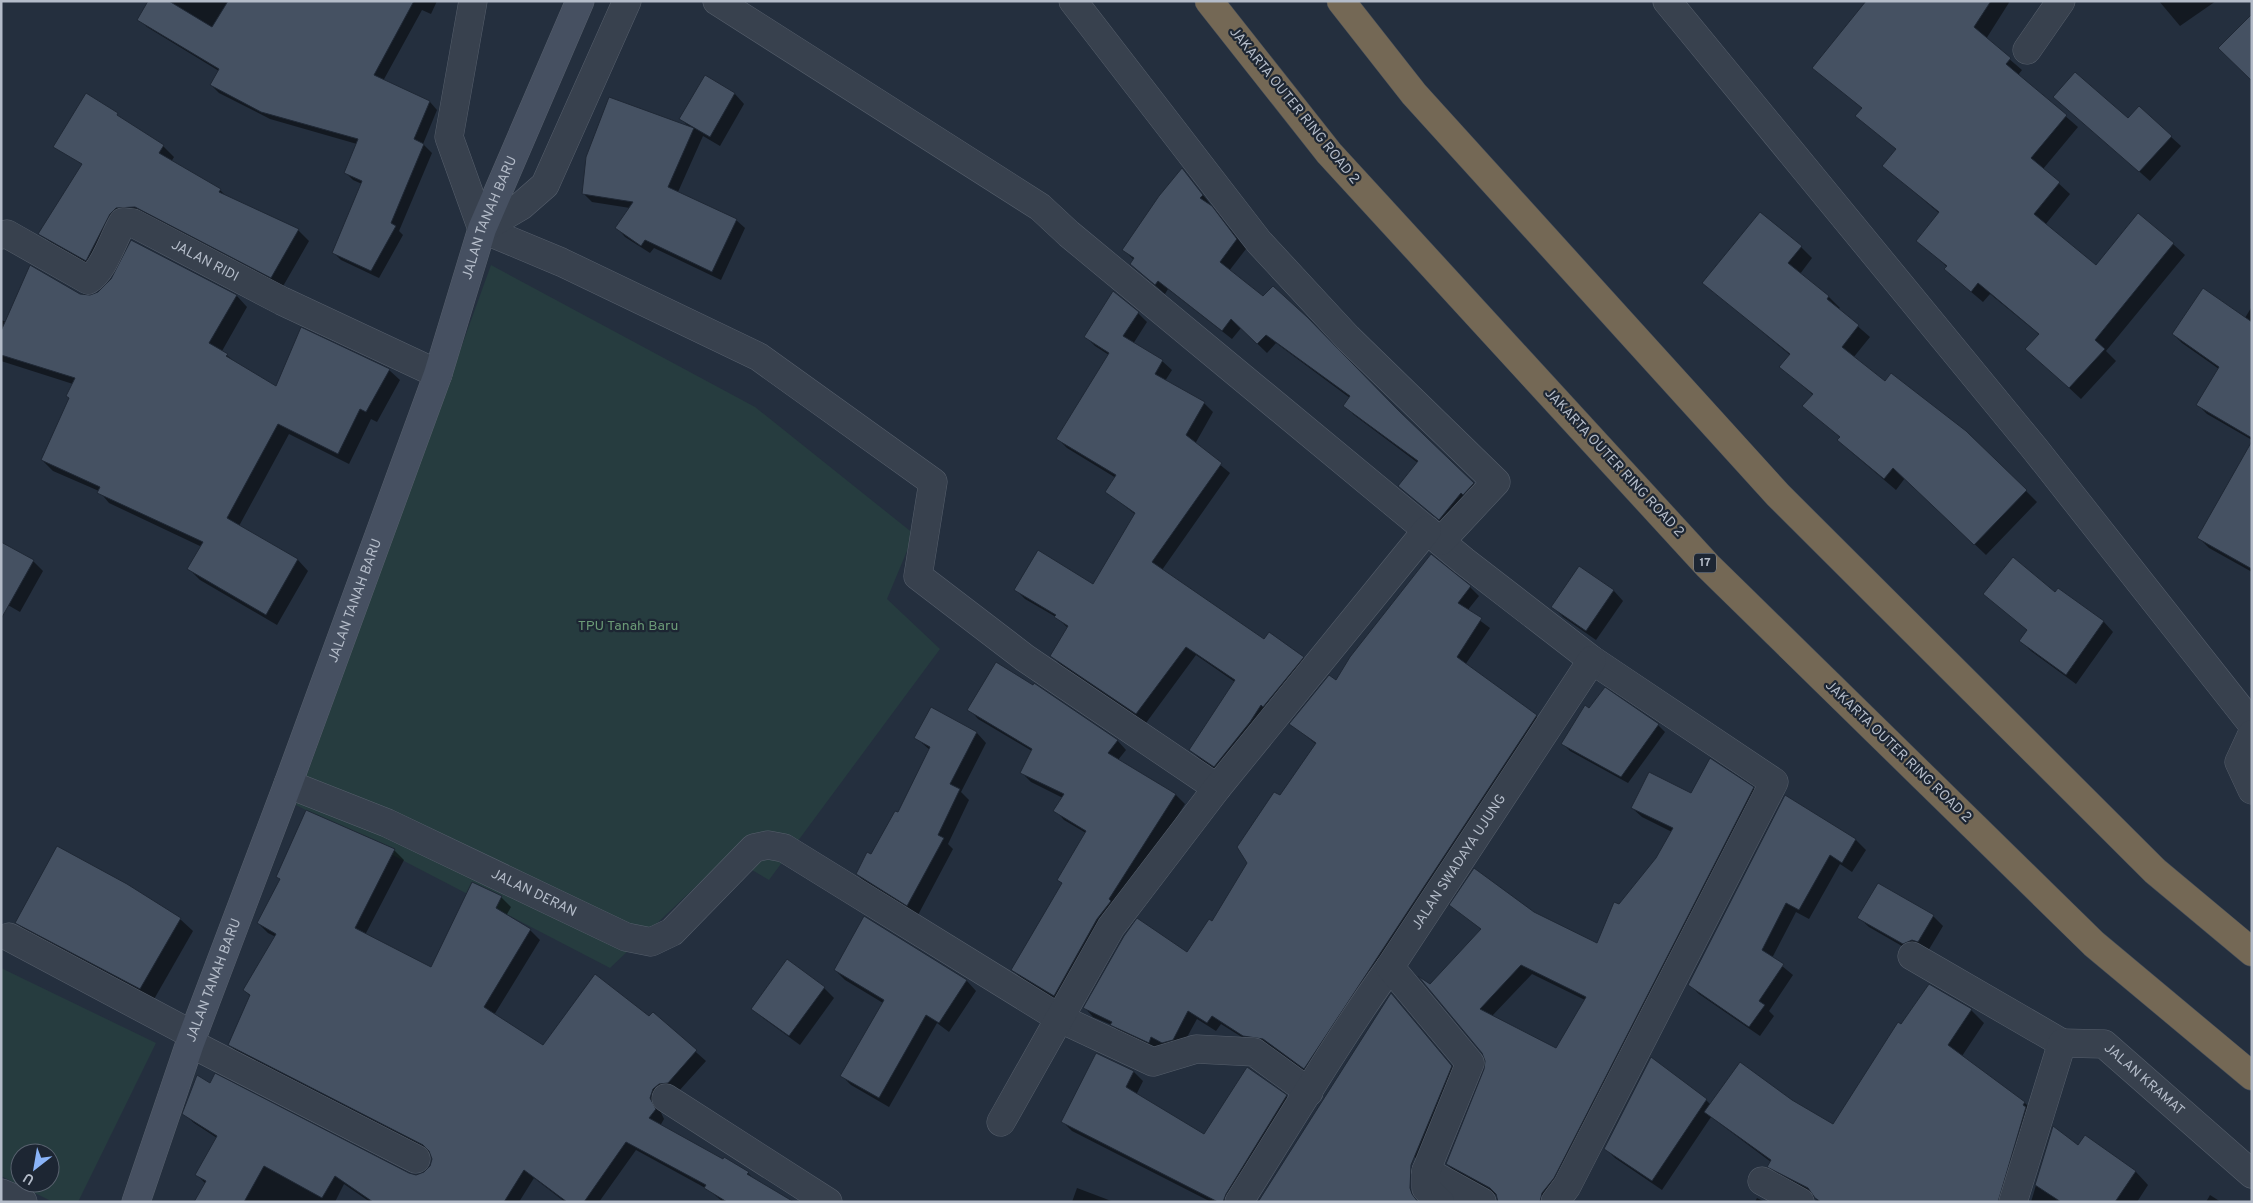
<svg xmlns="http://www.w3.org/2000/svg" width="2253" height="1203" viewBox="0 0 2253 1203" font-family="Overpass,sans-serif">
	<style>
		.green { fill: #263c3f; fill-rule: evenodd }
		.shadow { fill: #0007; fill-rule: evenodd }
		.building { fill: #455162; stroke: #1f2835; fill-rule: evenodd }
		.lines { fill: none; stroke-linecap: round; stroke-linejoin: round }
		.street-casing { stroke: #565f6c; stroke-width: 29 }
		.secondary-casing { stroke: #565f6c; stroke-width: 29 }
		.highway-casing { stroke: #434c59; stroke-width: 29 }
		.street { stroke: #38414e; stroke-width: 28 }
		.secondary { stroke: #465061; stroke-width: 28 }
		.highway { stroke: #746855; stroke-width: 28 }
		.labels { text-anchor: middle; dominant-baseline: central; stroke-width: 4.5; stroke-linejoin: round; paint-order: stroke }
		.shield { fill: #1d2633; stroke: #878f9c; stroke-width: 1 }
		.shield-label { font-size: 12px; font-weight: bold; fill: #b4bcc9 }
		.street-label { font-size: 14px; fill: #b4bcc9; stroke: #1d2633 }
		.park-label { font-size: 14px; fill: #6b9a76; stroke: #1d2633 }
	</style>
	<rect width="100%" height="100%" fill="#242f3e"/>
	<g class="green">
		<polygon points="491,265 755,407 914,534 887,599 940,649 769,880 728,856 610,968 296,805"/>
		<path d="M1,968L156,1043L78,1202H53L1,1176ZM20,1153H50V1183H20Z"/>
	</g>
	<g class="shadow">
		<polygon points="150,1 437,1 431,14 422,10 383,81 430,102 437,110 423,144 432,153 399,231 403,235 379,278 341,260 333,252 362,184 353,180 345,172 357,144 270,119 219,93 211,85 219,71 147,27 139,20"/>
		<polygon points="1900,1 2010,1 1986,39 2022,70 2018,75 2078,127 2043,169 2070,194 2045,225 2096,266 2173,244 2185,255 2106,351 2116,361 2081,399 2039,360 2040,335 1990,294 1983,302 1957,280 1946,269 1947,267 1918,240 1940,214 1884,166 1897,150 1857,116 1863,109 1814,67"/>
		<polygon points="2159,1 2216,1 2180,26"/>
		<polygon points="706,77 735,94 744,104 720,146 703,136 678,192 736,220 745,228 721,280 654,248 650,253 625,237 617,228 630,208 592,202 583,193 689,127 681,119"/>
		<polygon points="2055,97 2128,120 2171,137 2181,146 2150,181"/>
		<polygon points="163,146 174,157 171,162 220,190 227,197 298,230 309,241 282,288 147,218 97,271 55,247 44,236 82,165 77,159"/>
		<polygon points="1183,170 1246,249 1229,271 1401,416 1483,493 1449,529 1400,486 1418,463 1354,415 1344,405 1350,398 1276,343 1267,353 1241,328 1232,339 1168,289 1165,294 1131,264 1134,260 1124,250"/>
		<polygon points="132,241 237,296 247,307 222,351 236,363 277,388 389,370 400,380 377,422 371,419 349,464 289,434 239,526 298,560 308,571 277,625 200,580 189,569 202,547 109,503 99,491 53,471 42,460 70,399 73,384 1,361 1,320 7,322 80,295 90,297 98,293 112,280"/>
		<polygon points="1801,247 1812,258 1800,274 1828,296 1840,308 1838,309 1870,337 1853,358 2026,491 2037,502 1986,555 1905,478 1896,490 1850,451 1838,440 1841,438 1804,406 1813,395 1781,367 1790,355 1704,283"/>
		<polygon points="2251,308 2252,308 2252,440 2207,414 2198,405 2219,369 2182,343 2173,334 2245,318"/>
		<polygon points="1138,313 1147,322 1133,344 1162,361 1172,370 1165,381 1204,403 1213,412 1195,444 1230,473 1162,570 1264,641 1303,658 1312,667 1224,775 1200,759 1191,750 1235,682 1196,655 1146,723 1061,665 1052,656 1068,628 1056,617 1025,599 1016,590 1093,586 1136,515 1107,492 1116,478 1067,448 1058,439 1109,355 1095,346 1086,337"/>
		<polygon points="2252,464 2252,572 2209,548 2199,538"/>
		<polygon points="33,561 43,571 20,612 1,601"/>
		<polygon points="1470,587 1479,596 1467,611 1490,628 1465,665 1536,716 1545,725 1313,1077 1273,1048 1253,1044 1221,1024 1216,1031 1197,1019 1181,1048 1171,1051 1160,1045 1157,1050 1120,1033 1114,1026 1093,1017 1085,1008 1187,954 1212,922 1248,863 1280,797 1317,745 1291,724 1337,682"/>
		<polygon points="2058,590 2104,622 2113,632 2076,684 2031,651 2021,641 2028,631 1985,594 2055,594"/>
		<polygon points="1614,591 1623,601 1596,640 1563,617 1553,607"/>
		<polygon points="932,709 977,733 986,743 961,792 969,800 948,844 953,849 918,915 867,884 857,874 872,855 898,814 930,750 916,738"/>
		<polygon points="969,709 1117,740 1126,750 1118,760 1176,795 1185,804 1118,909 1063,1005 1022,979 1013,970 1062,884 1059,880 1086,833 1064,820 1055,810 1063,798 1031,782 1022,773 1032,751 978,719"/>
		<polygon points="1589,710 1658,725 1665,732 1628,783 1570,751 1563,744"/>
		<path d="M1753,788L1763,798L1553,1202H1503L1498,1196L1457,1174L1447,1164L1486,1069L1487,1061L1483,1052L1430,985L1482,930L1451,905L1533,913L1597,945L1619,906L1657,859L1672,832L1642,817L1632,808L1691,795ZM1532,974L1585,1000L1557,1050L1492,1016Z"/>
		<polygon points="1785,797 1856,840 1866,850 1852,872 1840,864 1809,919 1796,912 1772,958 1793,975 1769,1011 1774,1016 1760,1036 1699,994 1689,984"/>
		<polygon points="394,850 404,860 365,935 432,969 501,897 511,907 506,916 530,930 540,940 494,1015 543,1047 649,1018 653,1014 706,1061 678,1092 659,1108 664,1119 660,1126 748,1173 755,1180 792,1202 723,1202 709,1190 636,1150 599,1202 565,1202 534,1178 519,1202 370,1202 344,1184 335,1202 196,1202 206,1184 197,1175 217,1138 194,1123 184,1114 211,1085 408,1174 416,1176 425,1173 431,1167 433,1159 431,1153 239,1054 229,1044 251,997 244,990 276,937 268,933 258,923 281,880 278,877"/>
		<polygon points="1933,916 1943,926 1928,951 1914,953 1869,927 1859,918"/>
		<polygon points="180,919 193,931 153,1001 29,935 17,923"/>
		<polygon points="835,970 967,981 976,991 949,1032 937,1023 889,1107 851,1085 841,1075 883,1003 845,980"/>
		<polygon points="824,988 834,998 800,1045 763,1018 753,1009"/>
		<polygon points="1391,995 1460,1075 1424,1162 1352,1125"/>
		<polygon points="1971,1010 1984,1023 1962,1056 2024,1102 2037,1115 2013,1202 1817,1202 1816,1198 1781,1179 1769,1166 1771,1162 1711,1117 1662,1190 1615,1158 1605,1148 1706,1100 1711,1105 1792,1101 1833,1126 1901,1026"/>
		<polygon points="1097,1054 1134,1072 1143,1081 1136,1095 1204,1135 1248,1069 1286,1096 1296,1106 1236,1202 1211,1202 1072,1131 1063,1122"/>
		<polygon points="2053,1128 2078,1146 2085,1137 2136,1172 2148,1185 2137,1202 2031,1202"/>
		<polygon points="1077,1188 1114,1202 1072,1202"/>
		<polygon points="2210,1195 2221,1202 2206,1202"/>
		<polygon points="1757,1198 1765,1202 1755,1202"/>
	</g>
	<g class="building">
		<polygon points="148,1 169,1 212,27 228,1 414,1 374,75 430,101 414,139 424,144 391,223 396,226 371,271 332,253 362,181 344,173 358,139 261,112 210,85 219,69 137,20"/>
		<polygon points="1866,1 1991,1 1974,27 2011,58 2006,64 2067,115 2031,158 2060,182 2034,214 2096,265 2138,213 2174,243 2095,340 2105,349 2069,388 2025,349 2039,334 1978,283 1971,292 1944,269 1947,266 1916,241 1939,212 1882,166 1896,149 1855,116 1862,108 1812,68"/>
		<polygon points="2252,14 2252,81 2218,48"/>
		<polygon points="2075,72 2128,118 2139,106 2172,136 2139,172 2053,97"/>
		<polygon points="705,75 735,93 710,137 679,119"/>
		<polygon points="86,93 118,113 117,115 164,145 159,153 221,189 219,192 299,229 271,278 135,207 116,208 110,214 86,261 38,234 82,164 53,147"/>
		<polygon points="609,97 694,128 668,187 737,219 712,272 645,240 641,246 615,228 633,202 582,194 586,157"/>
		<polygon points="1182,168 1203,195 1200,198 1212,206 1237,239 1220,262 1263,296 1273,286 1307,317 1399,411 1474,483 1463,495 1461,493 1439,520 1398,486 1418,461 1343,406 1350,396 1266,335 1257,344 1231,319 1222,331 1158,281 1155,285 1130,264 1134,258 1122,250 1159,196"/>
		<polygon points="1760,212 1802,246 1788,263 1829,296 1827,299 1859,325 1842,347 1885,381 1891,373 1966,431 2027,490 1974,545 1893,468 1884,479 1837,440 1840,437 1802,406 1813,394 1779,367 1790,354 1702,283"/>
		<polygon points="131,240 237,295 209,343 228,354 226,356 276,386 301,327 390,369 366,412 360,409 338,454 278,424 227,518 298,559 266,615 187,569 203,542 97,493 100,487 41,460 69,398 66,396 75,378 1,355 1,331 30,265 80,294 90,295 98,292 111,279"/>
		<polygon points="2203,288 2252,322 2252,438 2196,405 2219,367 2172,334"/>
		<polygon points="1113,291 1139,312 1123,336 1163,360 1155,374 1205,402 1186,435 1222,463 1152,562 1264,639 1269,632 1304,657 1263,707 1261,705 1250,722 1214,767 1189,750 1235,680 1186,647 1136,714 1050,656 1068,626 1054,617 1056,615 1014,590 1038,550 1093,584 1135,513 1105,492 1116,475 1056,439 1109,353 1084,337"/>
		<polygon points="2252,441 2252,569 2197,538"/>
		<polygon points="1,542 34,560 1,619"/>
		<polygon points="1431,554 1471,586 1458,603 1482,618 1457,657 1537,715 1304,1069 1263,1039 1243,1036 1212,1016 1207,1023 1188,1011 1173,1040 1162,1043 1151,1037 1149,1043 1110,1025 1112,1022 1083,1008 1124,936 1137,918 1187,952 1209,919 1212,921 1247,863 1237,847 1274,792 1280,795 1316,743 1289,724 1329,675 1336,680 1350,657"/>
		<polygon points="2013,557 2055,592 2058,588 2104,621 2066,675 2019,641 2027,630 1983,594"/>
		<polygon points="1579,566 1614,590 1586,631 1551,607"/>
		<polygon points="996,662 1033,685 1034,683 1118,740 1108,753 1176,794 1109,899 1111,901 1097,919 1054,996 1011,970 1062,883 1057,880 1086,831 1053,811 1064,794 1020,773 1032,749 967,710"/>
		<polygon points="1605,687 1659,724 1621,777 1561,744 1585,705 1589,708"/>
		<polygon points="931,707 977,732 950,784 960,789 938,835 944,838 907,906 856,874 867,852 871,854 895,811 898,812 930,747 914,738"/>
		<path d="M1710,758L1754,787L1554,1178L1542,1193L1540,1202H1498L1496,1194L1490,1188L1446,1164L1484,1069L1485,1061L1482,1053L1418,976L1430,984L1481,929L1449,905L1474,868L1534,912L1597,943L1614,902L1619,904L1656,858L1673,828L1631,808L1649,772L1691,793ZM1521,965L1586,997L1556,1048L1480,1009Z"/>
		<polygon points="1785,795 1856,839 1842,863 1830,855 1799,910 1786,903 1762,950 1784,964 1759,1001 1765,1005 1749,1027 1688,985"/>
		<polygon points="306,810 395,849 355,928 431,967 472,882 502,896 496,908 531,929 484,1007 543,1045 595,974 649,1016 653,1012 697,1050 668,1083 659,1084 653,1089 650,1098 656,1109 649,1118 723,1159 724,1157 749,1172 747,1174 794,1202 727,1202 704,1188 706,1185 626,1142 584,1202 567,1202 524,1170 504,1202 373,1202 335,1176 322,1198 264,1166 244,1202 194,1202 206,1181 195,1175 217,1136 182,1114 197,1075 210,1083 215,1073 409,1173 416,1175 424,1172 430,1166 432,1159 429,1151 423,1145 228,1045 250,995 243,990 276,934 257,923 280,879 276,877"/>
		<polygon points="57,846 127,884 181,918 140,989 15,923"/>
		<polygon points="1878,883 1934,915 1918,942 1912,940 1903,944 1857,918"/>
		<polygon points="864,916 967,980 939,1023 926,1015 879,1098 840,1076 884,1000 834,970"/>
		<polygon points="787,959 825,987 789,1036 751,1009"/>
		<polygon points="1929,984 1972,1009 1948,1045 2025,1102 2023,1105 2026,1107 1998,1202 1821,1202 1815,1198 1808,1188 1767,1167 1771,1160 1704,1112 1740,1062 1792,1100 1833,1124 1898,1022 1901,1024"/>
		<polygon points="1391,993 1452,1066 1411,1165 1410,1188 1412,1194 1418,1202 1258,1202"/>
		<polygon points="1096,1053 1134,1071 1126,1087 1204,1134 1247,1067 1287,1095 1226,1194 1223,1202 1218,1202 1061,1122"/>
		<polygon points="1651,1057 1707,1099 1652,1181 1604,1149"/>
		<polygon points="2053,1126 2078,1145 2085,1135 2136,1171 2115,1202 2061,1202 2035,1185"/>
	</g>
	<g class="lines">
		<defs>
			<g id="street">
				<polyline points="473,1 449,137 482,229 561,262 759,357 933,482 918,576 1025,658 1217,788"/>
				<polyline points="717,1 1040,207 1069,234 1464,561 1592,660 1774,782 1567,1186 1555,1202"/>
				<polyline points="1073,1 1259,242 1348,338 1496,482 1441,541"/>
				<polyline points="1667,1 2035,449 2252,724"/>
				<polyline points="2027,50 2061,1"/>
				<polyline points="482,229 521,206 545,185 627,1"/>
				<path id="s1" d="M1,235L7,234L88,280C104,271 113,238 123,222L133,223L282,301L438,374"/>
				<polyline points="2252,734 2239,762 2252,790"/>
				<path id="s2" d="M288,784L387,823L626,937L651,942L672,932L754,848L768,845L784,848L1059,1018L1153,1062L1196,1049L1254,1052L1309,1092"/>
				<polyline points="9,937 193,1035"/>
				<polyline points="1912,956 2062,1043"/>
				<polyline points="190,1043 416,1159"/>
				<polyline points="666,1098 828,1202"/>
				<polyline points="1001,1122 1111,927 1217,788 1427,530"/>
				<polyline points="1426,1171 1482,1202"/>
				<polyline points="1762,1181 1800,1202"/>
				<polyline points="1,1193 23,1202"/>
				<path d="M1239,1202C1289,1123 1336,1043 1390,967"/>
				<path id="s3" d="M1440,1202L1426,1188V1171L1470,1063L1390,967L1592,660"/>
				<path id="s4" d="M2013,1202L2062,1043L2104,1044L2252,1174"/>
			</g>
			<g id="secondary">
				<path id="s5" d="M136,1202L190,1043L288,784L438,374L482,229L580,1"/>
			</g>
			<g id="highway">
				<polyline points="1209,1 1329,153 1708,566 2094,944 2252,1076"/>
				<polyline points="1341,1 1414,94 1778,495 2155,871 2252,952"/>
			</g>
		</defs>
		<use href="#street" class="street-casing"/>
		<use href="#secondary" class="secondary-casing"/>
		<use href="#highway" class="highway-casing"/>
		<use href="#street" class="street"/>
		<use href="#secondary" class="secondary"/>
		<use href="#highway" class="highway"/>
	</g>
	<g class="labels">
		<rect class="shield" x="1694" y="553.5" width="22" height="19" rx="4"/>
		<g class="shield-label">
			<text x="1705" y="563">17</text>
		</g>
		<g class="street-label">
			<text transform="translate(1294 106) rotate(51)">JAKARTA OUTER RING ROAD 2</text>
			<text stroke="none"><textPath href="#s5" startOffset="1046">JALAN TANAH BARU</textPath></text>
			<text stroke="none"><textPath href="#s1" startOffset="259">JALAN RIDI</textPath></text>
			<text transform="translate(1614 463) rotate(47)">JAKARTA OUTER RING ROAD 2</text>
			<text stroke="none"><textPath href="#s5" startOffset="640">JALAN TANAH BARU</textPath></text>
			<text transform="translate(1898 752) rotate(44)">JAKARTA OUTER RING ROAD 2</text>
			<text stroke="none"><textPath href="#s3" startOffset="404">JALAN SWADAYA UJUNG</textPath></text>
			<text stroke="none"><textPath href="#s2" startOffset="269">JALAN DERAN</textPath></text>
			<text stroke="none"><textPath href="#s5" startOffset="235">JALAN TANAH BARU</textPath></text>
			<text stroke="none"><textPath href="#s4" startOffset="262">JALAN KRAMAT</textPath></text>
		</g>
		<g class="park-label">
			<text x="628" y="626">TPU Tanah Baru</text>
		</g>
	</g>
	<rect width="2253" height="1203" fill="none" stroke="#b4bcc9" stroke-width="5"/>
	<g transform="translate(35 1168) rotate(211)"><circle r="24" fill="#1d2633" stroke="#59626f"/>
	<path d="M0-4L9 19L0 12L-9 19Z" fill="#8ab4f8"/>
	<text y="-8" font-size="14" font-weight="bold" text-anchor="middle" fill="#b4bcc9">U</text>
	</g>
</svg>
